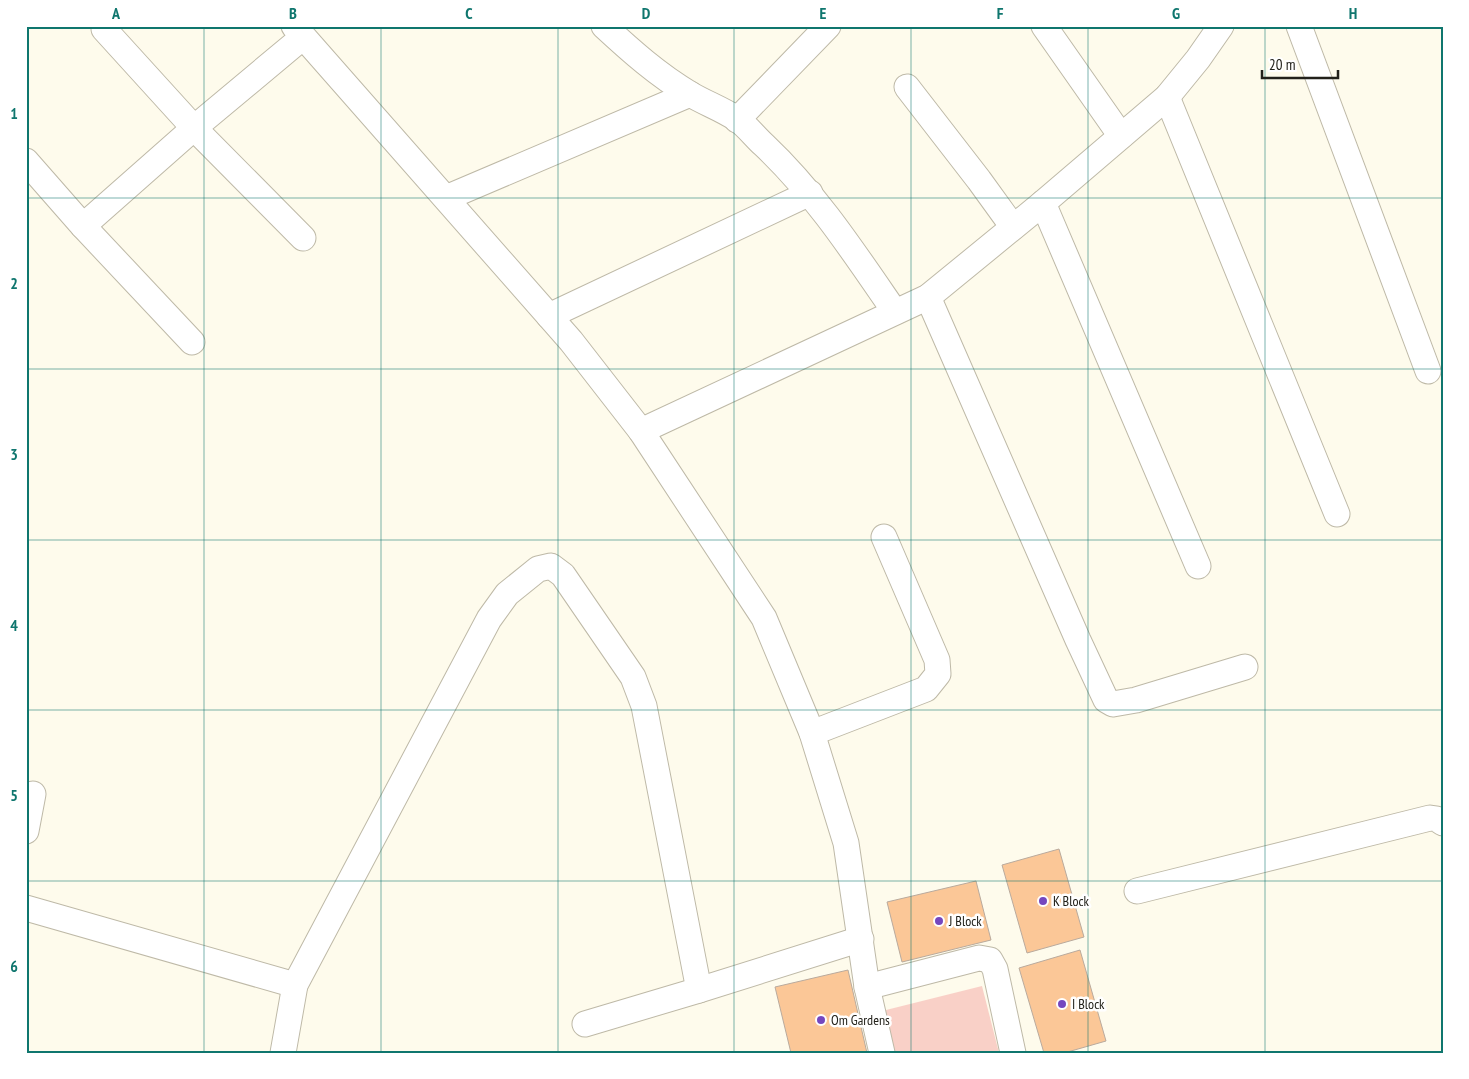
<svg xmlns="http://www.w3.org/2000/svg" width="1469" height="1079" viewBox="0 0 1469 1079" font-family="'PT Sans Narrow',sans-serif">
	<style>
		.green { fill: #f9d0c7 }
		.building { fill: #fbc797; stroke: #b9aa9d }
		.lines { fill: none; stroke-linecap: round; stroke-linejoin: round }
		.minor-casing { stroke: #beb9a7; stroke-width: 27 }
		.minor { stroke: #fff; stroke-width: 25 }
		.grid { fill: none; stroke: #0f766e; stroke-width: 1; stroke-opacity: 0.55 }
		.poi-dot { fill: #7547bf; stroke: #fff; stroke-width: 2 }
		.labels { text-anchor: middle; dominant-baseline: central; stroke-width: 5; stroke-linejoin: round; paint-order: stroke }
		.poi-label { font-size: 14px; fill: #22211a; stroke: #fff; text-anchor: start }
		.neatline { fill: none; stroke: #0f766e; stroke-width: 2 }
		.grid-label { font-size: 16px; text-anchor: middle; font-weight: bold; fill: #0f766e }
	</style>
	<rect width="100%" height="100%" fill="#fefbec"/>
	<polygon class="green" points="982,986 999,1053 889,1053 878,1012"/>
	<g class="building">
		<polygon points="1059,849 1084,937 1027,953 1002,865"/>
		<polygon points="976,881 991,940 902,962 887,902"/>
		<polygon points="1080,950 1106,1041 1064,1053 1044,1053 1019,968"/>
		<polygon points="848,970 867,1053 791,1053 775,987"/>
	</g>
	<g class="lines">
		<defs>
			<g id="minor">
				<polyline points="294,26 571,341 641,431 764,618 812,733 846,843 867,987 882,1053"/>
				<path d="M604,26C631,51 658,75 690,94C705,103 722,109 737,119C747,126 755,137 764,145C816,194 855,254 895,312"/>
				<polyline points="1044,26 1121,136"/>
				<polyline points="1299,26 1428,371"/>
				<polyline points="104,29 194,128 303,238"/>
				<polyline points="907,87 979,180 1013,227"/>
				<polyline points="1167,97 1337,514"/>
				<polyline points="737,120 828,26"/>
				<polyline points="26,161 83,226 192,342"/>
				<polyline points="446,198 690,94"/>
				<polyline points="1043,203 1198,566"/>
				<polyline points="83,226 194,128 303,37"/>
				<polyline points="928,297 1078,640 1106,700 1113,704 1136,700 1245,667"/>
				<polyline points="549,316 810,193"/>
				<polyline points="641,431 928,297 1043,203 1167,97 1198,59 1221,26"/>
				<polyline points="812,733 926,689 938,674 937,660 884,537"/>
				<polyline points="26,831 33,794"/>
				<polyline points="1137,891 1430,818 1437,819 1443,823"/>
				<polyline points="26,908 295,985"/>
				<polyline points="867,987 979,958 990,960 995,969 1013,1053"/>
				<polyline points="585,1024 699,990 861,939"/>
				<polyline points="283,1053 295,985 489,619 507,594 538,569 551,566 563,575 633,677 644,706 699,990"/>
			</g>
		</defs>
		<use href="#minor" class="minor-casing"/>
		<use href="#minor" class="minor"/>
	</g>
	<path class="grid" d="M204,26V1053M381,26V1053M558,26V1053M734,26V1053M911,26V1053M1088,26V1053M1265,26V1053M26,198H1443M26,369H1443M26,540H1443M26,710H1443M26,881H1443"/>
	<g class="poi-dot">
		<circle cx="1043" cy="901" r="5"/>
		<circle cx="939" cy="921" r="5"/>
		<circle cx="1062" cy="1004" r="5"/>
		<circle cx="821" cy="1020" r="5"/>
	</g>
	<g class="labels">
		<g class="poi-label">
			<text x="1053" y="901">K Block</text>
			<text x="949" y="921">J Block</text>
			<text x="1072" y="1004">I Block</text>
			<text x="831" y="1020">Om Gardens</text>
		</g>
	</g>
	<rect width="1469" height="1079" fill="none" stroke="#ffffff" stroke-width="55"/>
	<path d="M1262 70v8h76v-8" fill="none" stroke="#22211a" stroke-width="2.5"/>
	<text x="1269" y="70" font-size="15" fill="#22211a" stroke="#ffffff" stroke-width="4" paint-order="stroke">20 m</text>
	<rect x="28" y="28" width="1414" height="1024" class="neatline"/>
	<g class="grid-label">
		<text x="116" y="19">A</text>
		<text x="293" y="19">B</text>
		<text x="469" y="19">C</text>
		<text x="646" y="19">D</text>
		<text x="823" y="19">E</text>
		<text x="1000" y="19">F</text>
		<text x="1176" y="19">G</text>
		<text x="1353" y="19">H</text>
		<text x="14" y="119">1</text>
		<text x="14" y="289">2</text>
		<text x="14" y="460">3</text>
		<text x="14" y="631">4</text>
		<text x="14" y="801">5</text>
		<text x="14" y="972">6</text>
	</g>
</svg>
